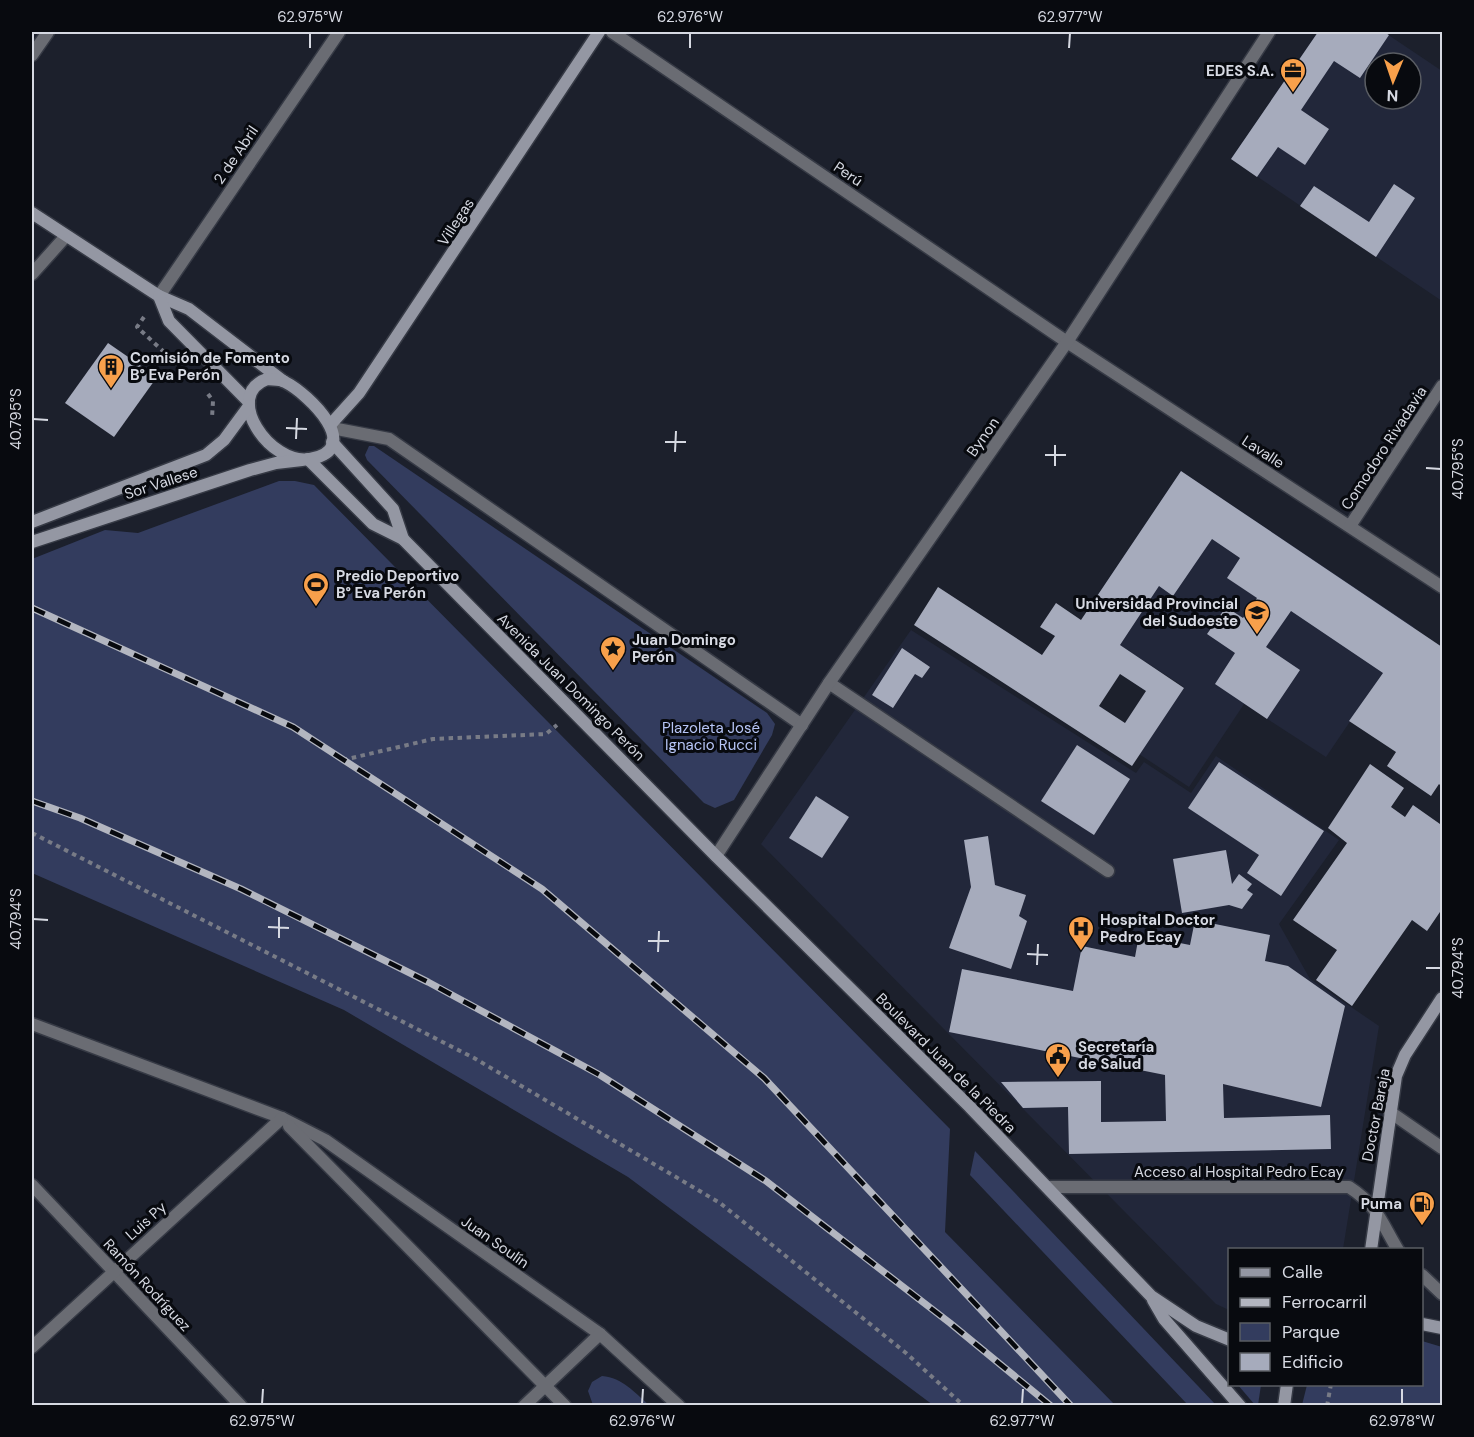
<svg xmlns="http://www.w3.org/2000/svg" width="1474" height="1437" viewBox="0 0 1474 1437" font-family="'DM Sans',sans-serif">
	<style>
		.built { fill: #22273a; fill-rule: evenodd }
		.green { fill: #333c5e }
		.building { fill: #a6abbc; fill-rule: evenodd }
		.lines { fill: none; stroke-linecap: round; stroke-linejoin: round }
		.lane-casing { stroke: #363a45; stroke-width: 15 }
		.street-casing { stroke: #363a45; stroke-width: 15 }
		.secondary-casing { stroke: #363a45; stroke-width: 15 }
		.path { stroke: #787b86; stroke-width: 4; stroke-dasharray: 4.5 4.5; stroke-linecap: butt }
		.lane { stroke: #6a6c73; stroke-width: 12 }
		.street { stroke: #6a6c73; stroke-width: 12 }
		.secondary { stroke: #9497a3; stroke-width: 12 }
		.rail-casing { stroke: #b3b6c0; stroke-width: 7 }
		.rail { stroke: #080a0f; stroke-width: 4.5; stroke-dasharray: 14; stroke-linecap: butt }
		.ticks { fill: none; stroke: #d6d9e2; stroke-width: 2 }
		.labels { text-anchor: middle; dominant-baseline: central; stroke-width: 6; stroke-linejoin: round; paint-order: stroke }
		.poi-label { font-size: 15px; font-weight: bold; fill: #d6d9e2; stroke: #080a0f; text-anchor: start }
		.street-label { font-size: 15px; fill: #d6d9e2; stroke: #080a0f }
		.park-label { font-size: 15px; fill: #b7c5f6; stroke: #080a0f }
		.neatline { fill: none; stroke: #d6d9e2; stroke-width: 2 }
		.ticks-label { font-size: 15px; text-anchor: middle; fill: #d6d9e2 }
	</style>
	<rect width="100%" height="100%" fill="#1c202c"/>
	<g class="built">
		<path d="M1318,32H1384L1442,71V301L1231,159ZM1375,63H1411V99H1375Z"/>
		<polygon points="1181,471 1414,627 1326,757 1244,704 1189,787 1139,754 1184,687 1081,620"/>
		<polygon points="911,630 1136,773 1144,762 1191,793 1216,756 1339,840 1279,924 1310,979 1379,1026 1343,1249 1230,1250 1229,1310 1216,1304 761,844"/>
	</g>
	<g class="green">
		<polygon points="369,446 374,446 767,713 775,724 772,735 734,800 715,808 704,803 367,460 365,455"/>
		<polygon points="279,481 295,481 314,485 950,1129 945,1232 1115,1405 933,1405 628,1177 344,1010 32,873 32,559 105,530 138,533"/>
		<polygon points="975,1151 1216,1405 1188,1405 970,1175"/>
		<polygon points="1422,1341 1442,1347 1442,1405 1302,1405 1307,1385 1422,1384"/>
		<path d="M602,1376C623,1378 634,1392 649,1405H593L588,1391L592,1382Z"/>
		<polygon points="1238,1385 1261,1385 1258,1405 1255,1405"/>
	</g>
	<g class="building">
		<polygon points="1318,32 1384,32 1389,35 1360,78 1334,61 1301,110 1329,129 1305,165 1278,147 1257,177 1231,159"/>
		<polygon points="1394,184 1415,198 1376,257 1300,206 1314,186 1369,222"/>
		<polygon points="108,343 157,377 114,437 65,403"/>
		<path d="M1181,471L1442,647V754L1440,758L1442,760V787L1439,784L1431,796L1387,766L1396,752L1349,721L1383,673L1291,611L1266,647L1300,670L1267,719L1215,684L1235,653L1207,634L1226,607L1243,618L1257,598L1227,578L1240,558L1212,539L1173,596L1159,586L1120,645L1184,688L1132,766L914,625L938,587L1042,655L1055,636L1040,627L1056,603L1081,620ZM1120,674L1146,691L1125,723L1099,706Z"/>
		<polygon points="902,648 930,667 922,678 915,674 893,708 872,695"/>
		<polygon points="1077,745 1130,779 1094,835 1041,801"/>
		<polygon points="1219,762 1324,831 1281,896 1247,873 1259,855 1188,808"/>
		<polygon points="1370,764 1404,788 1391,807 1405,817 1413,805 1440,824 1442,820 1442,909 1427,931 1412,920 1352,1006 1316,980 1337,950 1293,920 1347,843 1328,828"/>
		<polygon points="816,796 849,817 822,858 789,838"/>
		<polygon points="988,836 995,885 1026,895 1019,916 1027,921 1011,969 949,948 971,887 964,840"/>
		<polygon points="1226,850 1232,884 1239,874 1252,884 1247,890 1253,894 1242,909 1229,905 1182,913 1173,859"/>
		<polygon points="1195,920 1270,935 1265,961 1288,966 1345,1006 1321,1107 1223,1084 1224,1118 1330,1115 1331,1149 1069,1154 1068,1107 1023,1108 1001,1082 1101,1081 1101,1122 1166,1121 1165,1075 949,1032 962,969 1073,991 1082,946 1135,957 1139,935 1190,945"/>
	</g>
	<g class="lines">
		<defs>
			<g id="lane">
				<polyline points="829,683 1108,871"/>
				<path d="M1047,1187H1349C1378,1206 1381,1222 1398,1250"/>
				<polyline points="1422,1275 1442,1294"/>
			</g>
			<g id="street">
				<polyline points="612,32 1067,342 1442,587"/>
				<polyline points="32,55 48,32"/>
				<polyline points="32,274 66,236"/>
				<polyline points="159,296 339,32"/>
				<polyline points="332,428 389,439 802,725"/>
				<polyline points="1350,526 1442,386"/>
				<polyline points="716,856 829,683 1067,342 1269,32"/>
				<polyline points="32,1024 282,1118 325,1140 600,1334 679,1406"/>
				<polyline points="1390,1112 1442,1148"/>
				<polyline points="289,1126 565,1406"/>
				<polyline points="32,1185 241,1406"/>
				<polyline points="32,1347 282,1118"/>
				<polyline points="524,1406 600,1334"/>
			</g>
			<g id="secondary">
				<polyline points="32,213 159,296 189,309 283,381"/>
				<polyline points="159,296 169,321 249,402"/>
				<path d="M267,379C273,380 280,379 285,382C309,394 365,449 310,459C270,466 222,395 267,379Z"/>
				<polyline points="331,424 359,393 599,32"/>
				<polyline points="332,442 393,509 403,539"/>
				<polyline points="308,459 373,524 403,539 716,856 970,1107 1151,1296 1196,1326 1230,1340"/>
				<polyline points="32,522 206,455 224,440 249,406"/>
				<polyline points="32,542 250,470 276,463 302,460"/>
				<polyline points="1371,1250 1396,1076 1405,1055 1442,998"/>
				<polyline points="1153,1300 1164,1319 1240,1406"/>
				<polyline points="1422,1324 1442,1328"/>
				<polyline points="1284,1406 1287,1384"/>
			</g>
		</defs>
		<use href="#lane" class="lane-casing"/>
		<use href="#street" class="street-casing"/>
		<use href="#secondary" class="secondary-casing"/>
		<g class="path">
			<polyline points="144,317 137,327 192,378"/>
			<polyline points="208,394 213,401 212,418"/>
			<polyline points="343,760 433,739 546,734 557,725"/>
			<polyline points="32,833 474,1058 720,1203 906,1353 964,1406"/>
			<polyline points="1327,1406 1331,1384"/>
		</g>
		<use href="#lane" class="lane"/>
		<use href="#street" class="street"/>
		<use href="#secondary" class="secondary"/>
		<defs>
			<g id="rail">
				<polyline points="32,608 293,727 542,889 764,1078 1071,1406"/>
				<polyline points="32,801 80,818 241,889 428,982 600,1075 766,1181 950,1323 1051,1406"/>
			</g>
		</defs>
		<use href="#rail" class="rail-casing"/>
		<use href="#rail" class="rail"/>
	</g>
	<path class="ticks" d="M310,48V33M690,48V33M1069,48L1070,33M33,419L48,420M286,428L307,429M296,439L297,418M665,442H686M675,452L676,431M1045,455H1066M1055,466V445M1426,468L1441,469M33,919L48,920M268,927L289,928M279,938V917M648,941H669M658,952L659,931M1027,954L1048,955M1037,965L1038,944M1426,968H1441M262,1404L263,1389M642,1404L643,1389M1022,1404L1023,1389M1402,1404V1389"/>
	<defs>
		<symbol id="office-pin" viewBox="-11 -11 22 30"><path d="M0 17L-7.5 6A9.5 9.5 0 1 1 7.5 6Z" fill="#f8a04b" stroke="#080a0f"/><path d="M-6-3h4V-5.5h4V-3h4V5H-6ZM-1-4.5V-3h2v-1.5ZM-6 0V1H6V0Z" fill="#111"/></symbol>
		<symbol id="building-pin" viewBox="-11 -11 22 30"><path d="M0 17L-7.5 6A9.5 9.5 0 1 1 7.5 6Z" fill="#f8a04b" stroke="#080a0f"/><path d="M-4-6H4V6H1V3H-1V6H-4ZM-2.5-4.3h1.7v1.8h-1.7ZM.8-4.3h1.7v1.8H.8ZM-2.5-1h1.7V.8h-1.7ZM.8-1h1.7V.8H.8Z" fill="#111"/></symbol>
		<symbol id="stadium-pin" viewBox="-11 -11 22 30"><path d="M0 17L-7.5 6A9.5 9.5 0 1 1 7.5 6Z" fill="#f8a04b" stroke="#080a0f"/><path d="M0-5a6.5 5 0 1 0 0 10a6.5 5 0 1 0 0-10ZM-3.5-1.8h7v3.6h-7Z" fill="#111"/></symbol>
		<symbol id="university-pin" viewBox="-11 -11 22 30"><path d="M0 17L-7.5 6A9.5 9.5 0 1 1 7.5 6Z" fill="#f8a04b" stroke="#080a0f"/><path d="M0-5L7-2L0 1L-7-2ZM-4 1L0 2.5L4 1V4Q0 6-4 4Z" fill="#111"/></symbol>
		<symbol id="sight-pin" viewBox="-11 -11 22 30"><path d="M0 17L-7.5 6A9.5 9.5 0 1 1 7.5 6Z" fill="#f8a04b" stroke="#080a0f"/><path d="M0-6L1.8-2.2L6-1.7L2.9 1.2L3.7 5.4L0 3.3L-3.7 5.4L-2.9 1.2L-6-1.7L-1.8-2.2Z" fill="#111"/></symbol>
		<symbol id="hospital-pin" viewBox="-11 -11 22 30"><path d="M0 17L-7.5 6A9.5 9.5 0 1 1 7.5 6Z" fill="#f8a04b" stroke="#080a0f"/><path d="M-5-5h3v3.5h4V-5h3V5h-3V1.5h-4V5h-3Z" fill="#111"/></symbol>
		<symbol id="civic-pin" viewBox="-11 -11 22 30"><path d="M0 17L-7.5 6A9.5 9.5 0 1 1 7.5 6Z" fill="#f8a04b" stroke="#080a0f"/><path d="M-.6-6.5H3V-4.5H.6V-3L4-1V1h2V6H-6V1h2V-1L-.6-3ZM-1.2 2.5V6h2.4V2.5Z" fill="#111"/></symbol>
		<symbol id="fuel-pin" viewBox="-11 -11 22 30"><path d="M0 17L-7.5 6A9.5 9.5 0 1 1 7.5 6Z" fill="#f8a04b" stroke="#080a0f"/><path d="M-5.5-6h7V0h2V4h1.3V-2.5L3-4.5l.8-.8L6-3V5H2.5V1h-1V6h-7ZM-4.2-4.7v3.2H.2V-4.7Z" fill="#111"/></symbol>
	</defs>
	<g fill-rule="evenodd">
		<use href="#office-pin" x="1278" y="56" width="30" height="40"/>
		<use href="#building-pin" x="96" y="352" width="30" height="40"/>
		<use href="#stadium-pin" x="301" y="570" width="30" height="40"/>
		<use href="#university-pin" x="1242" y="598" width="30" height="40"/>
		<use href="#sight-pin" x="598" y="634" width="30" height="40"/>
		<use href="#hospital-pin" x="1066" y="914" width="30" height="40"/>
		<use href="#civic-pin" x="1043" y="1041" width="30" height="40"/>
		<use href="#fuel-pin" x="1407" y="1189" width="30" height="40"/>
	</g>
	<g class="labels">
		<g class="poi-label">
			<text x="1274" y="71" text-anchor="end">EDES S.A.</text>
			<text x="130" y="358">Comisión de Fomento<tspan x="130" dy="17">B° Eva Perón</tspan></text>
			<text x="336" y="576">Predio Deportivo<tspan x="336" dy="17">B° Eva Perón</tspan></text>
			<text x="1238" y="604" text-anchor="end">Universidad Provincial<tspan x="1238" dy="17">del Sudoeste</tspan></text>
			<text x="632" y="640">Juan Domingo<tspan x="632" dy="17">Perón</tspan></text>
			<text x="1100" y="920">Hospital Doctor<tspan x="1100" dy="17">Pedro Ecay</tspan></text>
			<text x="1078" y="1047">Secretaría<tspan x="1078" dy="17">de Salud</tspan></text>
			<text x="1402" y="1204" text-anchor="end">Puma</text>
		</g>
		<g class="street-label">
			<text transform="translate(236 155) rotate(-56)">2 de Abril</text>
			<text transform="translate(848 174) rotate(34)">Perú</text>
			<text transform="translate(456 222) rotate(-57)">Villegas</text>
			<text transform="translate(983 437) rotate(-55)">Bynon</text>
			<text transform="translate(1384 448) rotate(-57)">Comodoro Rivadavia</text>
			<text transform="translate(1263 452) rotate(33)">Lavalle</text>
			<text transform="translate(161 483) rotate(-18)">Sor Vallese</text>
			<text transform="translate(571 687) rotate(45)">Avenida Juan Domingo Perón</text>
			<text transform="translate(946 1063) rotate(45)">Boulevard Juan de la Piedra</text>
			<text transform="translate(1376 1115) rotate(-79)">Doctor Baraja</text>
			<text x="1239" y="1172">Acceso al Hospital Pedro Ecay</text>
			<text transform="translate(146 1221) rotate(-42)">Luis Py</text>
			<text transform="translate(495 1242) rotate(35)">Juan Soulín</text>
			<text transform="translate(147 1285) rotate(47)">Ramón Rodríguez</text>
		</g>
		<g class="park-label">
			<text x="711" y="728">Plazoleta José<tspan x="711" dy="17">Ignacio Rucci</tspan></text>
		</g>
	</g>
	<rect width="1474" height="1437" fill="none" stroke="#080a0f" stroke-width="66"/>
	<rect x="1228" y="1248" width="195" height="138" fill="#080a0f" stroke="#5a5d63" stroke-width="1.5"/>
	<rect x="1240" y="1268" width="30" height="9" fill="#9497a3" stroke="#5a5d63" stroke-width="1.5"/>
	<text x="1282" y="1278" font-size="18" fill="#d6d9e2">Calle</text>
	<rect x="1240" y="1298" width="30" height="9" fill="#b3b6c0" stroke="#5a5d63" stroke-width="1.5"/>
	<text x="1282" y="1308" font-size="18" fill="#d6d9e2">Ferrocarril</text>
	<rect x="1240" y="1323" width="30" height="18" fill="#333c5e" stroke="#5a5d63" stroke-width="1.5"/>
	<text x="1282" y="1338" font-size="18" fill="#d6d9e2">Parque</text>
	<rect x="1240" y="1353" width="30" height="18" fill="#a6abbc" stroke="#5a5d63" stroke-width="1.5"/>
	<text x="1282" y="1368" font-size="18" fill="#d6d9e2">Edificio</text>
	<g transform="translate(1393 81) rotate(182)"><circle r="28" fill="#080a0f" stroke="#5a5d63" stroke-width="1.5"/>
	<path d="M0-4.5L10 22L0 15L-10 22Z" fill="#f8a04b"/>
	<text y="-9" font-size="16" font-weight="bold" text-anchor="middle" fill="#d6d9e2">N</text>
	</g>
	<rect x="33" y="33" width="1408" height="1371" class="neatline"/>
	<g class="ticks-label">
		<text x="310" y="22">62.975°W</text>
		<text x="690" y="22">62.976°W</text>
		<text x="1070" y="22">62.977°W</text>
		<text transform="translate(16 419) rotate(-90)" y="5">40.795°S</text>
		<text transform="translate(1458 469) rotate(-90)" y="5">40.795°S</text>
		<text transform="translate(16 919) rotate(-90)" y="5">40.794°S</text>
		<text transform="translate(1458 968) rotate(-90)" y="5">40.794°S</text>
		<text x="262" y="1426">62.975°W</text>
		<text x="642" y="1426">62.976°W</text>
		<text x="1022" y="1426">62.977°W</text>
		<text x="1402" y="1426">62.978°W</text>
	</g>
</svg>
